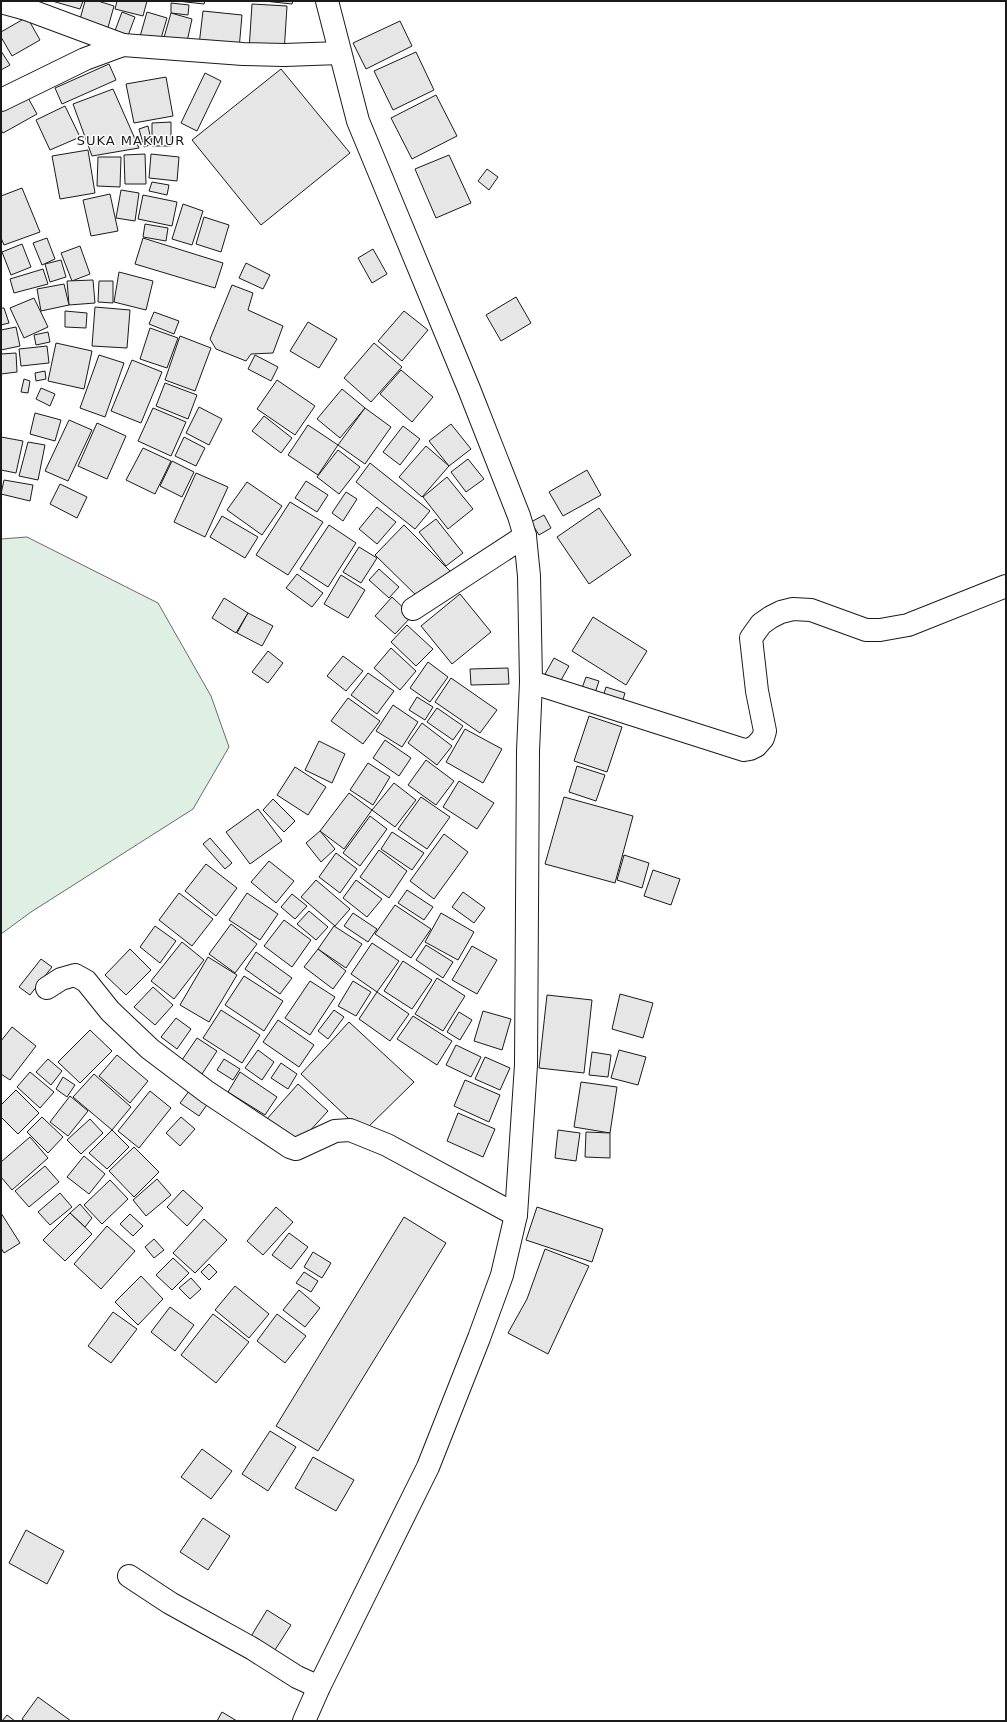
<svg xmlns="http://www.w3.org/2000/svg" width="1007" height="1722" viewBox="0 0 1007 1722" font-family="'DejaVu Sans',sans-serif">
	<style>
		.green { fill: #e0efe3; stroke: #6a6a6a }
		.building { fill: #e6e6e6; stroke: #1a1a1a }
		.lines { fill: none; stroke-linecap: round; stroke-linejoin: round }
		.street-casing { stroke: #1a1a1a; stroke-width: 24 }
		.secondary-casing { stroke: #1a1a1a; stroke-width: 24 }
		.street { stroke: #fff; stroke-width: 22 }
		.secondary { stroke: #fff; stroke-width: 22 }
		.labels { text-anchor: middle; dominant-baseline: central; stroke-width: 3; stroke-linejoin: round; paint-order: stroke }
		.quarter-label { font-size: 13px; letter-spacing: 1px; fill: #1a1a1a; stroke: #fff }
	</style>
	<rect width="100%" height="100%" fill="#fff"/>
	<polygon class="green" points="27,537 158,603 211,696 229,747 193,809 31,912 1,934 1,539"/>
	<g class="building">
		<polygon points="52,1 83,1 80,9"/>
		<polygon points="85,1 98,1 114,6 107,31 79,23"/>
		<polygon points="117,1 147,1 143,16 115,9"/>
		<polygon points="177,1 205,1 204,4"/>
		<polygon points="264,1 293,1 292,4"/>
		<polygon points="171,3 189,5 188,15 171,13"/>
		<polygon points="252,4 287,6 284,53 249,50"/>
		<polygon points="203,11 242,15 239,49 199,45"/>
		<polygon points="122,12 135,17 126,41 113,36"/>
		<polygon points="147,12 167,18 159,45 139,40"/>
		<polygon points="171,13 192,19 186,46 163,41"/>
		<polygon points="27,17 40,40 12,56 1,37 1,32"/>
		<polygon points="400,21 412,46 366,69 353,43"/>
		<polygon points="1,51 10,65 1,70"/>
		<polygon points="416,52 434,90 393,110 374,71"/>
		<polygon points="109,64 116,80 62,104 55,88"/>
		<polygon points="281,69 350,153 261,225 192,140"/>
		<polygon points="205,73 221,81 197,131 181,123"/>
		<polygon points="166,77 173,116 134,123 126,84"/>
		<polygon points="113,89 139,148 92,156 73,104"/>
		<polygon points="436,95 457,136 412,159 391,118"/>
		<polygon points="27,96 37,114 3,133 1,130 1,111"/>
		<polygon points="65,106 80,137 50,150 36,120"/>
		<polygon points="171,122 171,146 152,146 152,123"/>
		<polygon points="148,126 152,144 144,147 139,129"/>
		<polygon points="88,150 95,193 60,199 52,156"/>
		<polygon points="145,154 146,184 125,184 124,155"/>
		<polygon points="151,154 179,157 177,181 149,178"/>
		<polygon points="449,155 471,203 436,218 415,169"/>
		<polygon points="98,157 121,157 120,187 97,186"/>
		<polygon points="487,169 498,177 489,190 478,181"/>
		<polygon points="152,182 169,185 167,195 149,191"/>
		<polygon points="22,188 40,232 4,245 1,238 1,196"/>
		<polygon points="121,190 139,193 135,221 116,218"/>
		<polygon points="110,194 118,231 91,236 83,200"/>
		<polygon points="143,195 177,202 172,226 138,219"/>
		<polygon points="183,204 203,211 192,245 172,239"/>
		<polygon points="204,217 229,225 221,252 196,244"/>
		<polygon points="145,224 168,228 166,241 143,237"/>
		<polygon points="47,238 55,259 42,265 33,243"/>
		<polygon points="143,238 223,263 215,288 135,264"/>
		<polygon points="22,244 31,267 11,275 2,252"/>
		<polygon points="80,246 90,274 72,281 61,253"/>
		<polygon points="373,249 387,274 372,283 358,258"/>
		<polygon points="61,260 66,277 50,282 45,264"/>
		<polygon points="246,263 270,275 263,289 239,278"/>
		<polygon points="43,269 48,284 14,293 10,279"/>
		<polygon points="119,272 153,281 146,310 114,302"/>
		<polygon points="93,280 95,303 69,305 67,281"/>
		<polygon points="99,281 113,281 113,303 98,302"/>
		<polygon points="64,284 69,305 41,311 37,289"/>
		<polygon points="232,285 253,293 248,310 283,326 273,353 251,354 246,361 216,349 210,339"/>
		<polygon points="516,297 531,323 501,341 486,315"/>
		<polygon points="34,298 48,327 24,338 10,308"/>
		<polygon points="95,307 130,310 127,348 92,346"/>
		<polygon points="1,308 4,308 9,323 1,325"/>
		<polygon points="65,311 87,313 86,328 65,327"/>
		<polygon points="404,311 428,330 402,361 378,341"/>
		<polygon points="154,312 179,321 174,334 149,324"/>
		<polygon points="308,322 337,339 319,368 290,351"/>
		<polygon points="16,327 20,346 1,350 1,330"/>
		<polygon points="150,328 178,338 167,368 140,359"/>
		<polygon points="48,332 50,342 36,345 34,335"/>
		<polygon points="180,336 211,348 195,391 165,380"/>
		<polygon points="56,343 92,351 84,389 48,381"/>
		<polygon points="374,343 402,367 371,402 344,378"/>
		<polygon points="47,346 49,363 21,366 19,349"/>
		<polygon points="16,353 17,372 1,374 1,354"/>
		<polygon points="99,355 124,363 105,417 80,408"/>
		<polygon points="255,355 278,367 271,381 248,369"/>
		<polygon points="132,360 162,372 141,423 111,411"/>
		<polygon points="401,370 433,397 412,422 380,394"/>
		<polygon points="45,371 46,379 36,381 35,373"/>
		<polygon points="24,379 30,381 28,393 21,392"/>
		<polygon points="277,380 315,406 295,435 257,409"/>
		<polygon points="165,383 197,395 188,419 156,406"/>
		<polygon points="41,388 55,394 50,406 36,399"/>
		<polygon points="342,389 365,408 340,438 317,419"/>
		<polygon points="199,407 222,419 209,445 186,433"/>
		<polygon points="153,408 186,422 171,456 138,441"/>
		<polygon points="365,408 391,427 365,464 338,445"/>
		<polygon points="35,413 61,420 55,441 30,434"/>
		<polygon points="264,416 292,438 281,453 252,431"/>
		<polygon points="69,420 92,430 68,481 45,471"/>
		<polygon points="97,423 126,436 107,479 78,466"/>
		<polygon points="451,424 471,449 449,466 429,441"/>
		<polygon points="308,425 338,445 318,475 288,455"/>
		<polygon points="403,426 420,439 400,465 383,452"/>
		<polygon points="1,437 23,441 16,473 1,470"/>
		<polygon points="184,437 205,448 196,466 175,456"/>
		<polygon points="28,442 45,445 38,480 19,476"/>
		<polygon points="426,446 449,466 422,497 399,477"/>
		<polygon points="143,448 171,461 155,494 126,480"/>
		<polygon points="338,450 360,467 339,494 317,477"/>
		<polygon points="468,459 484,479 466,492 451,472"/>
		<polygon points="172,461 194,472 182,497 160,486"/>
		<polygon points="370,463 430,511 415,529 356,482"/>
		<polygon points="587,470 601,495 563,516 549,492"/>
		<polygon points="196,473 228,487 205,537 174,522"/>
		<polygon points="447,477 473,509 448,529 423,497"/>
		<polygon points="4,480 33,485 30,501 1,494"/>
		<polygon points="306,481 328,495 317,512 295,498"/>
		<polygon points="247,482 282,506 262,535 227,510"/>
		<polygon points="60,484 87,497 77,518 50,504"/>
		<polygon points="346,492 357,499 343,521 332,513"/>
		<polygon points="290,502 323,522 288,575 256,555"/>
		<polygon points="377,507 396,522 377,544 359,529"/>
		<polygon points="599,508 631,555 589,584 557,537"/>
		<polygon points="544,515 551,528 539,535 531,522"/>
		<polygon points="222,516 258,537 245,558 210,537"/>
		<polygon points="436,519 463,553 446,566 419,532"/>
		<polygon points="329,525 356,543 328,587 300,569"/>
		<polygon points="404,525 451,572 422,601 375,555"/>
		<polygon points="359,547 377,558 361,583 343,572"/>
		<polygon points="379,569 399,587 389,598 369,580"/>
		<polygon points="297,574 323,593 312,607 286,588"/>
		<polygon points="341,575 365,590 348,618 324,604"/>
		<polygon points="460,594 491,632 452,664 421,626"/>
		<polygon points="392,597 412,616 395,634 375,616"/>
		<polygon points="224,598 248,613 236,633 212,618"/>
		<polygon points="248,613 273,626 262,646 237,633"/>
		<polygon points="593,617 647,651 626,685 572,651"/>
		<polygon points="407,625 433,649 416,666 391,642"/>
		<polygon points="391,648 416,671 400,690 374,668"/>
		<polygon points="268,651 283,663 268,683 252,672"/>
		<polygon points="343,656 363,671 346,691 327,676"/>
		<polygon points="554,658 569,666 560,682 545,674"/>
		<polygon points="428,662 448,677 430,702 410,688"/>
		<polygon points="508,668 509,684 471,685 470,669"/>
		<polygon points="368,673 394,691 377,714 351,695"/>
		<polygon points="586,677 599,681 594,696 581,691"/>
		<polygon points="451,678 497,710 480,733 435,702"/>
		<polygon points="606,687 625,693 621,706 602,700"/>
		<polygon points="417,697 433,707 425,720 409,710"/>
		<polygon points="348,698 380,721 363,744 331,721"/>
		<polygon points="393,705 418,722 402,747 376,731"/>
		<polygon points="437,708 463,726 453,740 427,722"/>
		<polygon points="589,716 622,727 607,772 574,761"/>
		<polygon points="422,723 452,746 437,765 408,743"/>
		<polygon points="465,729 502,749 483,783 446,762"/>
		<polygon points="385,740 411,758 399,776 373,758"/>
		<polygon points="319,741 345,754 332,783 305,770"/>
		<polygon points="426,760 454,781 436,805 408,785"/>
		<polygon points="368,763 390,777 373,805 350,790"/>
		<polygon points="577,766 605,775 596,801 569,792"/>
		<polygon points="295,767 326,787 308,815 277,795"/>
		<polygon points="459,781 494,803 477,829 443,807"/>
		<polygon points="394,783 416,800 395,827 372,810"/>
		<polygon points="349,793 372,810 344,849 320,831"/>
		<polygon points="421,797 450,817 427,849 398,829"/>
		<polygon points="564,797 633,816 615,883 545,864"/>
		<polygon points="273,799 295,821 284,832 263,810"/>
		<polygon points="258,809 282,841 250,864 226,832"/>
		<polygon points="370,816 387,829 360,866 343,853"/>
		<polygon points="320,831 335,849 321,862 306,843"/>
		<polygon points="392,832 424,853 412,870 381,849"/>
		<polygon points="444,834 468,852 434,899 410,881"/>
		<polygon points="210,838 232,863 225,869 203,844"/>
		<polygon points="379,850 407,871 389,898 360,877"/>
		<polygon points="336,853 357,869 340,893 319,877"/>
		<polygon points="624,855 649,863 642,888 617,880"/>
		<polygon points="269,861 294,881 276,903 251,882"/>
		<polygon points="206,864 237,888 216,916 185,891"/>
		<polygon points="653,870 680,879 671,905 644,896"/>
		<polygon points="316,880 350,909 335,926 301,897"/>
		<polygon points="356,880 382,899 367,917 343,898"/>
		<polygon points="407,890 433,907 424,920 398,903"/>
		<polygon points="463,892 485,908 474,923 452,907"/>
		<polygon points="179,893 213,919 192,946 159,920"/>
		<polygon points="247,893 278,914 260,940 229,920"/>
		<polygon points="292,894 307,906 295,919 281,907"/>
		<polygon points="395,905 431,929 411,958 375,934"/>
		<polygon points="309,911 328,927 316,940 297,924"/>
		<polygon points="353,913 377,929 368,942 344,926"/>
		<polygon points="441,913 474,932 458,960 425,942"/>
		<polygon points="284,920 311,940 292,967 264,946"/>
		<polygon points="231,924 257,944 235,973 209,954"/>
		<polygon points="155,926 176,941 160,963 140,947"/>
		<polygon points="334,926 362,944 346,968 318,949"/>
		<polygon points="182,942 204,960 174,999 151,981"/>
		<polygon points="372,943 399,961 377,992 351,974"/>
		<polygon points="426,945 453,962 443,978 416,960"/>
		<polygon points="472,946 497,960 477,994 452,980"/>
		<polygon points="130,949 151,970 126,995 105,975"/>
		<polygon points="318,949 346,971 333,989 304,967"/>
		<polygon points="256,952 292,978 280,994 245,969"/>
		<polygon points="208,957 237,975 209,1022 180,1005"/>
		<polygon points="41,959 52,967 30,995 19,987"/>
		<polygon points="403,961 432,980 412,1009 384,991"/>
		<polygon points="244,976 283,1001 264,1031 225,1005"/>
		<polygon points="437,978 465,996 443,1031 415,1014"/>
		<polygon points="310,981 335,997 310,1035 285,1018"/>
		<polygon points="353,981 371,992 356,1016 338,1006"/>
		<polygon points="153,987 173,1005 155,1025 134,1007"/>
		<polygon points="377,992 409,1014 390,1041 359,1019"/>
		<polygon points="620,994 653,1003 643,1038 612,1029"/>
		<polygon points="547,995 592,1000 584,1073 539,1068"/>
		<polygon points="221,1010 260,1035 242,1063 203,1038"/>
		<polygon points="334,1010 344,1017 328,1039 318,1031"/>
		<polygon points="483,1011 511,1019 502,1050 474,1041"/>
		<polygon points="459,1012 472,1020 460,1040 447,1032"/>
		<polygon points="413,1016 452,1041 437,1065 397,1039"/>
		<polygon points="176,1018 191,1029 177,1049 161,1037"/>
		<polygon points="278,1020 314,1045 299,1067 263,1042"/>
		<polygon points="349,1022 414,1082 363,1132 301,1074"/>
		<polygon points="12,1027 36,1046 10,1080 1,1074 1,1041"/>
		<polygon points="90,1030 112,1051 80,1083 58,1062"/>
		<polygon points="197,1038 217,1051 202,1074 182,1060"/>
		<polygon points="456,1045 481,1057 471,1077 446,1065"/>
		<polygon points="258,1050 274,1062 262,1080 245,1068"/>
		<polygon points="619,1050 646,1057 638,1085 611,1078"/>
		<polygon points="592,1052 611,1055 608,1077 589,1075"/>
		<polygon points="117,1055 148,1081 130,1103 99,1076"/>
		<polygon points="485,1057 510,1068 500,1090 475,1079"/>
		<polygon points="48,1059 62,1071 51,1085 36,1072"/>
		<polygon points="224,1059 240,1069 233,1080 217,1070"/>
		<polygon points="281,1063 297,1074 288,1089 271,1078"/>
		<polygon points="30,1072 54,1092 40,1108 17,1087"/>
		<polygon points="240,1072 277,1097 265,1115 228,1092"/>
		<polygon points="94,1074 131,1107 112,1130 73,1097"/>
		<polygon points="63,1077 75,1085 67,1097 56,1089"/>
		<polygon points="465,1080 500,1095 489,1122 454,1106"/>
		<polygon points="581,1082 617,1087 610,1133 574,1127"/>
		<polygon points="298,1084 328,1111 296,1146 266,1120"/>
		<polygon points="193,1086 211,1099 199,1116 180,1103"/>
		<polygon points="16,1090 39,1113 18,1134 1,1117 1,1105"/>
		<polygon points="150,1091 171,1108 139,1148 118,1131"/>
		<polygon points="70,1096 88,1111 68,1136 50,1122"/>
		<polygon points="458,1113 495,1129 483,1157 447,1141"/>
		<polygon points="42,1117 63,1137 48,1153 27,1132"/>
		<polygon points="181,1117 195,1129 180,1146 166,1133"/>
		<polygon points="90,1119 103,1133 81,1154 67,1140"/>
		<polygon points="112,1130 129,1147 107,1169 89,1153"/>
		<polygon points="558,1130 580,1133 576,1161 555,1158"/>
		<polygon points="586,1132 610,1133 610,1158 585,1157"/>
		<polygon points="30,1137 48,1158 12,1190 1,1177 1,1162"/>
		<polygon points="134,1147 159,1172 134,1197 109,1171"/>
		<polygon points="84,1156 105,1174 89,1194 67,1177"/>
		<polygon points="45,1166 59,1182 29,1207 15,1191"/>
		<polygon points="157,1179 171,1195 146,1216 133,1200"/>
		<polygon points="110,1180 128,1199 102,1224 84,1205"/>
		<polygon points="183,1190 203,1208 187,1226 167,1207"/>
		<polygon points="60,1193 72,1207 50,1225 38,1212"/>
		<polygon points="80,1204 92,1218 85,1227 70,1213"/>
		<polygon points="276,1207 293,1222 263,1255 247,1241"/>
		<polygon points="537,1207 603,1229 592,1262 526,1240"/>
		<polygon points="1,1213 20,1243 4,1253 1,1248"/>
		<polygon points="70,1213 92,1234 65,1261 43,1240"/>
		<polygon points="130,1214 143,1226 133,1236 120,1224"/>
		<polygon points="404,1217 446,1243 318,1451 276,1426"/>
		<polygon points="204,1219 227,1240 195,1273 173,1253"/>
		<polygon points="107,1226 135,1251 101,1289 74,1264"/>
		<polygon points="289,1233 308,1247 291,1269 272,1255"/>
		<polygon points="154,1239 164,1250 154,1258 145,1247"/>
		<polygon points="545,1249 589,1266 548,1354 508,1333 527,1299"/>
		<polygon points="313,1252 331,1263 322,1278 304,1267"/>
		<polygon points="173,1258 189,1273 172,1290 156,1275"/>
		<polygon points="209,1264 217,1272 209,1280 201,1272"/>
		<polygon points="304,1272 318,1281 311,1292 296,1283"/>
		<polygon points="141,1276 163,1299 138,1325 115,1302"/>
		<polygon points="191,1278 201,1289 190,1299 179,1288"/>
		<polygon points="235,1286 269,1314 249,1338 215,1310"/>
		<polygon points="299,1290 320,1308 305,1327 283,1310"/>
		<polygon points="170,1307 194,1325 175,1351 151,1332"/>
		<polygon points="113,1312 137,1329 111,1363 88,1346"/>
		<polygon points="213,1314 249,1342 216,1383 181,1355"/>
		<polygon points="277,1314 306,1336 285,1363 257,1341"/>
		<polygon points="270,1431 296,1447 268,1491 242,1474"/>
		<polygon points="202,1449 232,1471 211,1499 181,1477"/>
		<polygon points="313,1457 354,1480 336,1511 295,1488"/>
		<polygon points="203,1518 230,1536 208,1570 180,1552"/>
		<polygon points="26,1530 64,1551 47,1584 9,1563"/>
		<polygon points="267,1610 291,1625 273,1653 250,1638"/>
		<polygon points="38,1697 71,1721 25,1721 22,1719"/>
		<polygon points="222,1712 237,1721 217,1721"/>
		<polygon points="7,1715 15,1721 2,1721"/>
	</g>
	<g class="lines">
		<defs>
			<g id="street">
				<polyline points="1,2 26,9 123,45 243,54 284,55 340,53"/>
				<polyline points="1,100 85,59 123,45"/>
				<polyline points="413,609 525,536"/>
				<polyline points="531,682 744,750 750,749 756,746 763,738 765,731 757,691 751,638 761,624 771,617 781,612 793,609 811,610 866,630 880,630 908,625 1006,586"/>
				<polyline points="47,988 61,979 75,975 86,981 110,1011 150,1049 207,1092 290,1147 296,1149 335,1131 350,1130 387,1145 516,1215"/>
				<polyline points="129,1576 170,1603 253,1649 297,1677 319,1687"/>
			</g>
			<polyline id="secondary" points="304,1721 319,1687 428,1467 479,1338 502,1275 516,1215 526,1065 528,751 531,682 529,576 525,536 519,516 469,389 358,121 327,1"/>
		</defs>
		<use href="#street" class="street-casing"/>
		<use href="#secondary" class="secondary-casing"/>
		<use href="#street" class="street"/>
		<use href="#secondary" class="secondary"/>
	</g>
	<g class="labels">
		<g class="quarter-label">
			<text x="131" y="140">SUKA MAKMUR</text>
		</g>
	</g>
	<rect width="1007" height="1722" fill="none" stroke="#1a1a1a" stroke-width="4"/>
</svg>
